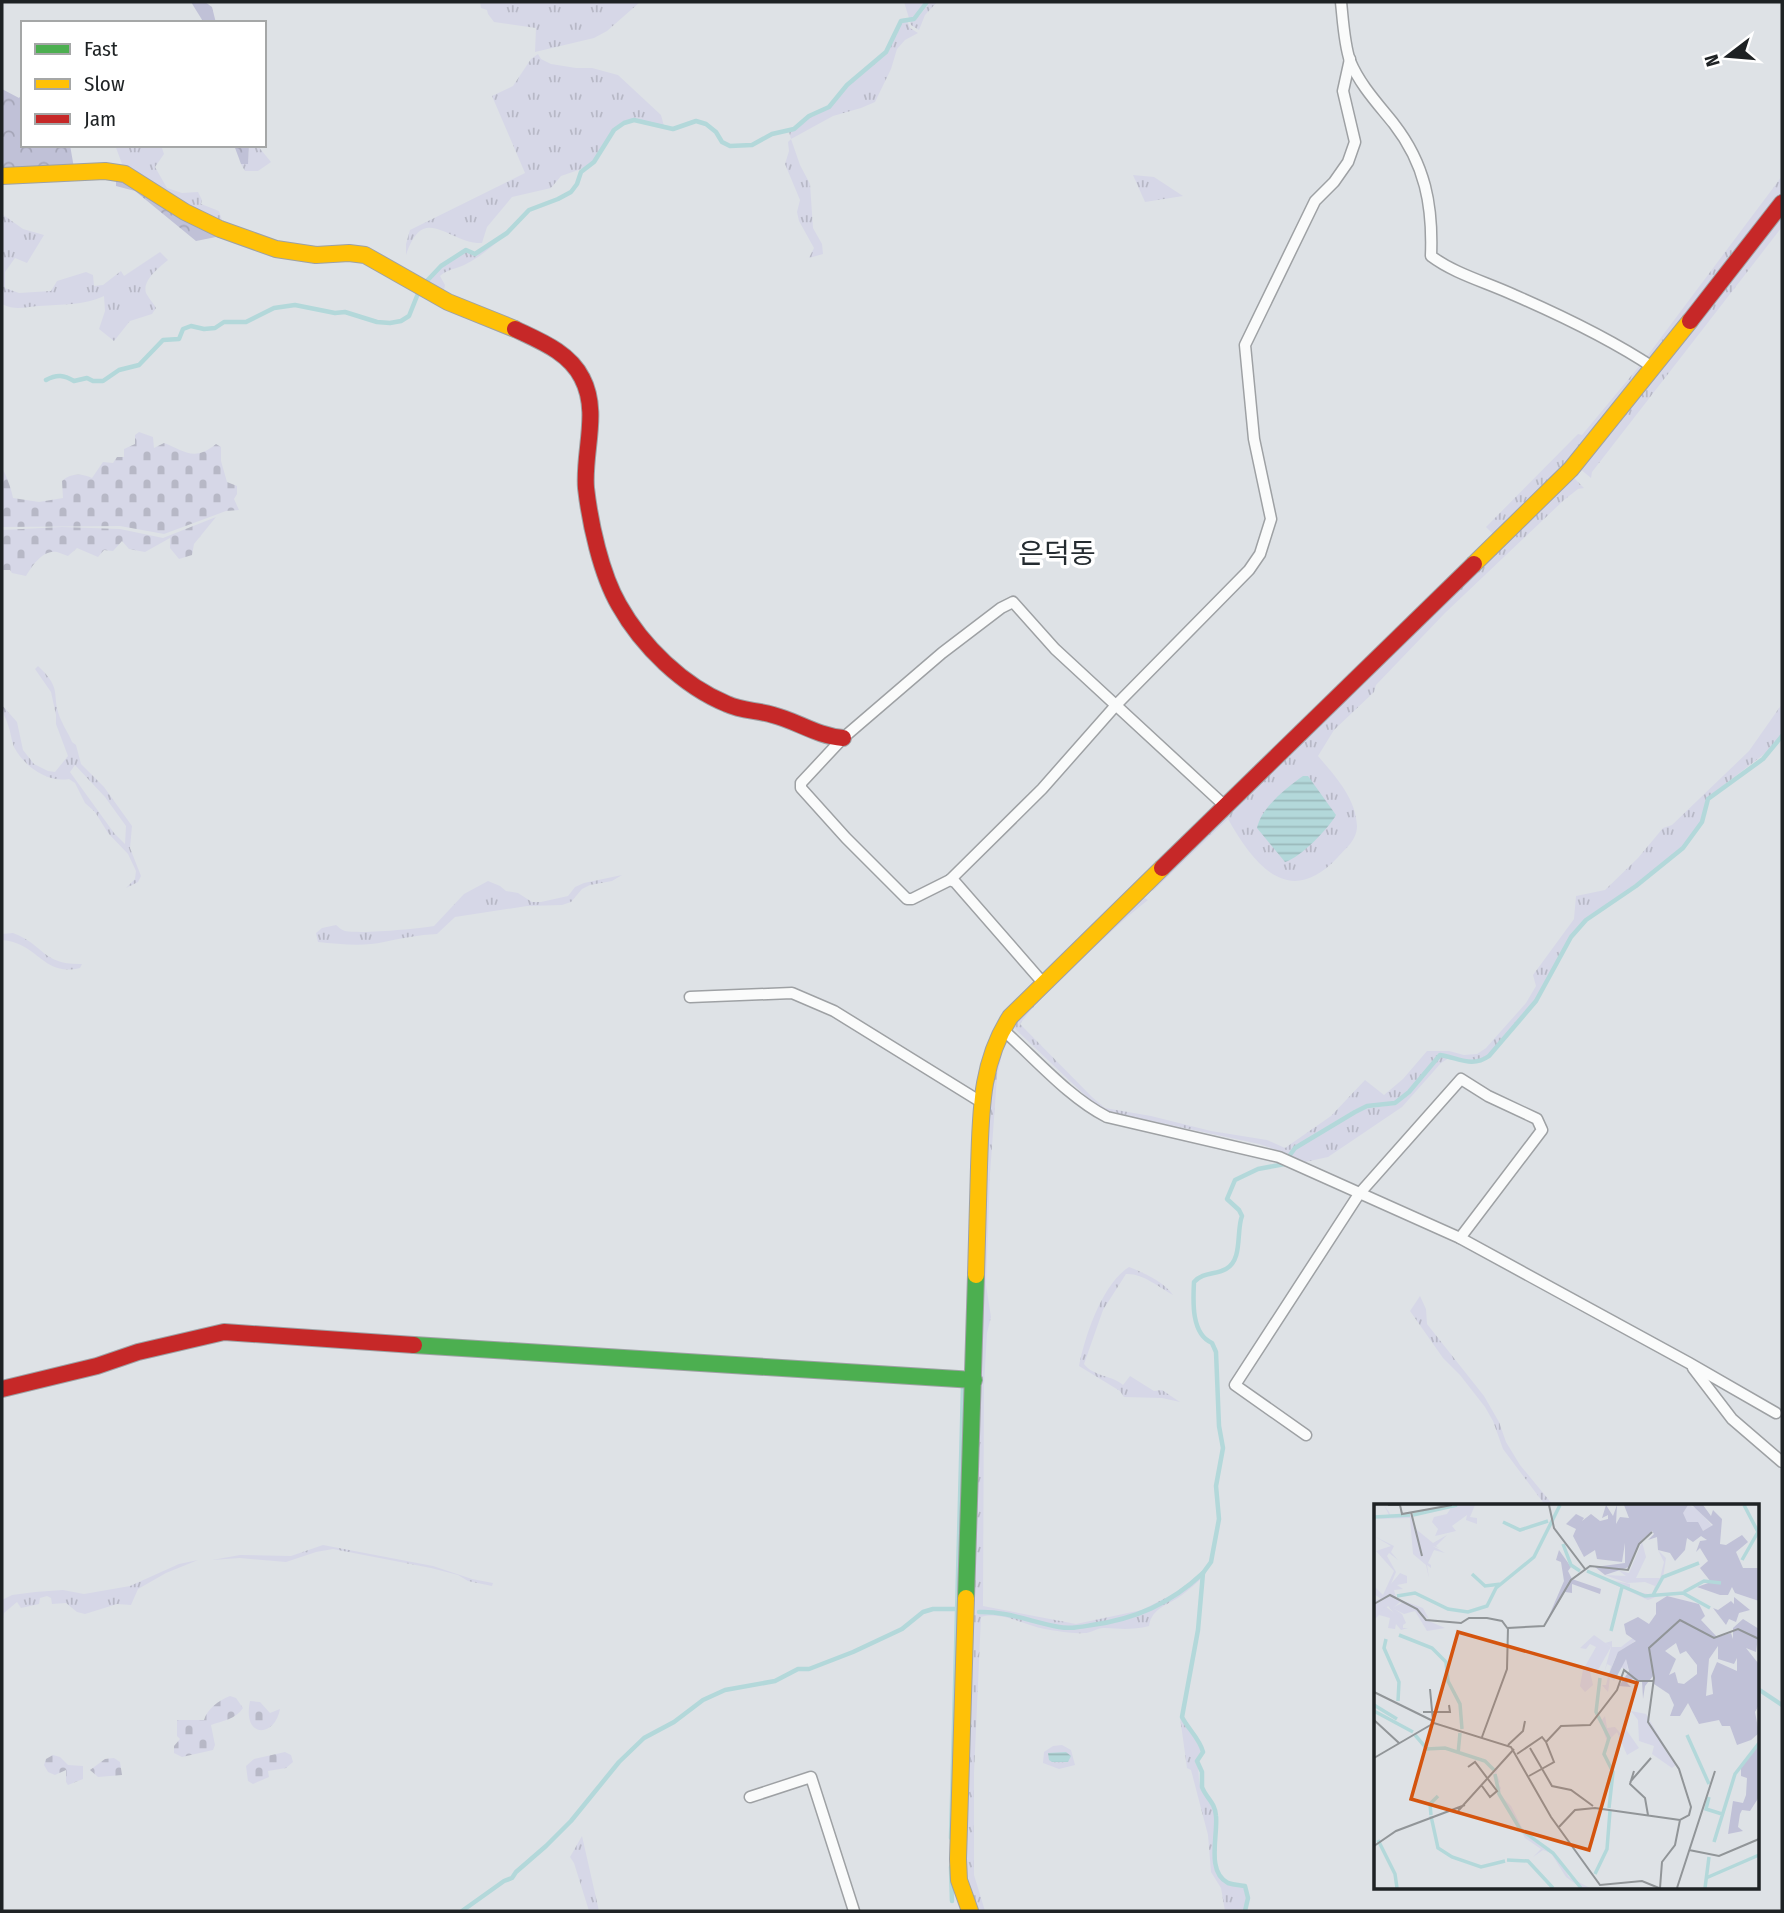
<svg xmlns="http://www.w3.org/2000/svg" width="1784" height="1913" viewBox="0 0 1784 1913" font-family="'Fira Sans Condensed','Noto Sans KR',sans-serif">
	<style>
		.grass { fill: url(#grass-tufts); fill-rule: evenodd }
		.forest { fill: url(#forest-crowns) }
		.cemetery { fill: url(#cemetery-stones) }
		.water { fill: url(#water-rules) }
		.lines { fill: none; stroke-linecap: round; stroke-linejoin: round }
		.stream { stroke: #b3d8da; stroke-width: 4.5 }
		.street-casing { stroke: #9ea1a4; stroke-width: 13 }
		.fast-casing { stroke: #9ea1a4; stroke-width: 18 }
		.slow-casing { stroke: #9ea1a4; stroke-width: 18 }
		.jam-casing { stroke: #9ea1a4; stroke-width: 18 }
		.street { stroke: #fafbfb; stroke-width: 10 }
		.fast { stroke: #4caf50; stroke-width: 16 }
		.slow { stroke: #ffc107; stroke-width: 16 }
		.jam { stroke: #c62828; stroke-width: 16 }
		.labels { text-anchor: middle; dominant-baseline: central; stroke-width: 7; stroke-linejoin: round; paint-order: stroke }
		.quarter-label { font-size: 28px; fill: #242b30; stroke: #fff }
		.inset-river { fill: none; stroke: #b3d8da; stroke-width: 3.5 }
		.inset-road { fill: none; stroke: #919598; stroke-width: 2 }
		.view { fill: #d4540e; fill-opacity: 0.15; stroke: #d4540e; stroke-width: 3.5 }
		.inset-edge { fill: none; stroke: #1e2224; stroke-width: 3.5 }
	</style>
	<defs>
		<pattern id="grass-tufts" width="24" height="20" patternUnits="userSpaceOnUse" patternTransform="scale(1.75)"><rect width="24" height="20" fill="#d6d7e7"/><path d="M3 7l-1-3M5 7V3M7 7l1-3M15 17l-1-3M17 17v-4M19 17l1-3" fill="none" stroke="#b7b8c6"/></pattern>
		<pattern id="forest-crowns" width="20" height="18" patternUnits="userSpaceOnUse" patternTransform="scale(1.75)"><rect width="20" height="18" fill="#c0c1d7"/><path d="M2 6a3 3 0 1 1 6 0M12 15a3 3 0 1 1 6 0" fill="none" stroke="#a5a6b8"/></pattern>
		<pattern id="cemetery-stones" width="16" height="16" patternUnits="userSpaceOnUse" patternTransform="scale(1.75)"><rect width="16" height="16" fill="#d6d7e7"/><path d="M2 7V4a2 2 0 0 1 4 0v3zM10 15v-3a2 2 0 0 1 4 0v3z" fill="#b7b8c6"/></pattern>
		<pattern id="water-rules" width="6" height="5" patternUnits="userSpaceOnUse" patternTransform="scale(1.75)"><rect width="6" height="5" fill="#b3d8da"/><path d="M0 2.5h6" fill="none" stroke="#9ab9bb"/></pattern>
	</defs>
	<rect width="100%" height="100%" fill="#dee2e6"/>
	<g class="grass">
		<polygon points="480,2 640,2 607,31 594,38 535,52 536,28 494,22 488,14 487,10 481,8"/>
		<polygon points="904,2 926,2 914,18 909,18"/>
		<polygon points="930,2 937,2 925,15 919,30 911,25 910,22 920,15"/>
		<polygon points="907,20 910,28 918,33 905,40 897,49 891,69 875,102 861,108 833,116 791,139 800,165 810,184 813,228 822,244 823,254 809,258 814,248 799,221 797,212 800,200 785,164 789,151 788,142 791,139 789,132 795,130 810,117 829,107 847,86 887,53 902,22"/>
		<path d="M538,54L541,59L551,64L576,68H592L618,75L661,115L664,126L634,119L623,122L613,129L594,162L587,167L561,176L551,188L512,197L487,227L482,243C448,244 424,201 406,255V244L410,230L525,173L492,96L513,86L531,59Z"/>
		<polygon points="115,145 161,145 164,154 155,167 167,188 182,193 198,192 202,200 201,204 219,211 224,226 125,172"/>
		<polygon points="249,145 257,145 271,162 258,171 245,171 241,164 248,164"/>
		<polygon points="1133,175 1154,177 1183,196 1145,202"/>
		<polygon points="1782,176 1782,193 1653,360 1645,359"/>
		<polygon points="1782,212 1782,227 1592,472 1591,478 1579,468"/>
		<path d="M2,214L23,229L44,235L27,263L15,258L5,272V288L19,293L51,291L57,281L86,272L93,275L94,286L103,285L121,271L124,276L160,252L168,260C160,267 142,280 146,293C148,297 153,303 156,308L152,314L130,321L114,341L99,329L105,311L104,296C82,306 63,304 39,306C24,307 16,311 2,304Z"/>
		<path d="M498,241C488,250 478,258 466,264C457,269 447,269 440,276L445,285L443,295L423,286L441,267L466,251L475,254Z"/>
		<polygon points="1641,364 1644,372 1587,441 1495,536 1486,527 1578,434 1582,435"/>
		<path d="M1572,476L1584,488L1578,489L1564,500L1445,613L1376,685L1374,692L1334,730L1318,756C1335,776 1356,798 1357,826C1357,840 1346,848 1338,857C1289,910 1254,865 1228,819L1153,891L1150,888Z"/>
		<path d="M38,666C65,691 49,695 62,722C65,729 69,734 72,742L76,745L81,764L104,787L132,826L130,848L141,876L138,882L126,888L135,879L136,871L128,854L108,833L95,812L85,803L75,783L69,779C47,783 24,766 14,747C11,740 11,732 8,725C6,717 2,714 2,705L17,722L23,750L34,764L48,771L55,772L68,756L56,724V715L51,692L35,669ZM75,765L105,797L126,826L125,844L114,833L70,772Z"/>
		<path d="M1782,704V733L1772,748L1707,798L1701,822L1682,847L1635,885L1585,919L1570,937L1535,1000L1488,1055L1480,1061H1472L1439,1053L1408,1091L1395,1102L1367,1105L1354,1110L1294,1147L1289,1154L1259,1144L1105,1111L1093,1103L1010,1024L1141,896L1148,900C1121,921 1097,945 1072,969C1054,987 1034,1004 1020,1024L1092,1097L1105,1108L1151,1116L1211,1131L1267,1140L1285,1148L1331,1116L1365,1080L1384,1095L1403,1079L1427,1051H1449L1464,1055L1477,1054L1486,1048L1526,1003L1536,986L1533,975L1574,919L1576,896L1605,890L1638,858L1663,828L1672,825L1749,751Z"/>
		<path d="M622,875L612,881L590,885L582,889L571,902L562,905L527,906L455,917L437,934C419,935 401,938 384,942C363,947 339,944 318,942L316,933L322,928L336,925C340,928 340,929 345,931C364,934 414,929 434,926L464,894L488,881L500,886L506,891L518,893L532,902H541L568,896L575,887L584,883Z"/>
		<path d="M13,933C45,945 42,965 82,964L80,968C42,977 39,943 2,940V934Z"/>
		<path d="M1003,1049L997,1077L990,1174L986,1285L991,1317L987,1333L984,1385L983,1606L1076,1624L1142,1610L1177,1592L1202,1572L1201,1579C1195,1584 1189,1590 1182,1595C1169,1605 1152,1607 1149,1626C1133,1630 1121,1629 1105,1628C1098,1627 1092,1633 1084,1633C1072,1634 1057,1631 1045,1629C1025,1625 1001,1611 981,1617L974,1773V1875L985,1911H978L966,1870C972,1650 978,1430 984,1210C985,1177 981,1071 1003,1049Z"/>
		<polygon points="1440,1057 1449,1058 1441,1063 1402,1107 1328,1157 1305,1162 1292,1156 1296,1149 1356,1113 1368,1108 1396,1105 1410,1093"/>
		<path d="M1129,1267C1144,1273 1164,1282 1173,1295C1159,1287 1142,1273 1126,1274L1103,1310L1084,1364C1094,1377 1112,1375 1123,1385L1130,1376L1154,1391L1162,1390L1180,1402L1162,1398L1124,1397L1120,1391L1079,1366C1085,1336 1102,1284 1129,1267Z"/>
		<polygon points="1420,1296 1426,1309 1427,1324 1484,1396 1499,1422 1506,1442 1520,1465 1553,1505 1545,1505 1503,1449 1493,1421 1485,1407 1460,1375 1443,1358 1410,1311"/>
		<polygon points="323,1545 433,1566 472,1579 493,1583 492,1586 468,1581 458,1575 431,1568 333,1549 316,1552 286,1562 240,1558 212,1560 240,1555 291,1556"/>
		<polygon points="198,1560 166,1573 138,1589 131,1605 117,1604 85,1614 77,1612 66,1603 52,1604 51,1598 47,1596 40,1598 39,1604 21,1608 17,1602 4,1613 2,1623 2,1600 12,1595 35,1592 63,1590 84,1594 130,1586 179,1564"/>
		<path d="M1180,1717C1186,1729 1198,1739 1201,1751L1195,1761C1201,1771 1197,1778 1201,1788C1203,1796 1210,1799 1213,1807C1219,1825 1214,1845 1213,1863C1218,1881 1227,1884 1244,1888L1246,1898L1244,1911H1225L1221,1888L1211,1872L1208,1835L1191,1770L1187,1768Z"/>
		<polygon points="1062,1745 1071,1750 1075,1765 1059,1769 1043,1763 1044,1752 1053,1746"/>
		<polygon points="582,1836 599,1911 589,1911 574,1863 570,1857"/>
	</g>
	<g class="forest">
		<polygon points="191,2 205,2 212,7 216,23 204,23"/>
		<polygon points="2,89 19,98 23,93 23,145 70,145 74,168 2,174"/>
		<polygon points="234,145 249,145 248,164 241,164"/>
		<polygon points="116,177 226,235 196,241 135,191 116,186"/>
	</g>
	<g class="cemetery">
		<path d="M139,432L153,437L154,448L164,443C185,451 194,462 216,444L221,447V461L227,482L237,486V494L234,499L239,510L226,511L164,534L120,526L2,527V468C6,474 12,491 13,498L39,502L63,498L62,481C71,473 81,473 92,478L103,462L113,463L117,457H124V449L135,444V435Z"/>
		<path d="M216,517L194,544L192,555L179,559L170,548V538L145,552L129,549L122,541L113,551L104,550L98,557L77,548L68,556C64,555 61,553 57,552C43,549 32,566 26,576L12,573L10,570H2V530L62,527L120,529L163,538Z"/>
		<path d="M230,1696L236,1698L243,1708C236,1719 222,1721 211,1725L215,1745L213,1750L182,1757L174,1753V1746L180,1739L177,1736V1720H204C207,1709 219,1700 230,1696Z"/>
		<path d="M250,1701L260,1702L270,1713L280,1709C275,1738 242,1739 250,1701Z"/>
		<polygon points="285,1752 291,1755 293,1762 286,1768 268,1771 269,1777 253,1784 248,1781 246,1766 254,1759"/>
		<polygon points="53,1755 60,1757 68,1765 83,1766 83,1779 68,1785 66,1782 66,1770 55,1775 48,1772 44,1765 46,1759"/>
		<polygon points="114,1758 120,1762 122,1775 98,1777 90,1770 105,1759"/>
	</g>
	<g class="water">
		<path d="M1303,776H1308L1336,815C1329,828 1300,858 1285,862L1257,828C1261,808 1286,788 1303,776Z"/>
		<polygon points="1066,1752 1071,1756 1068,1762 1052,1762 1049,1760 1048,1753"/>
	</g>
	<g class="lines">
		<g class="stream">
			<polyline points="424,284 441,266 466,250 475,254 507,233 529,210 558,199 571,192 577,184 581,172 594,162 614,130 624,123 634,120 673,129 696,121 706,124 716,132 722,142 730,146 752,145 772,134 794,129 809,116 829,107 847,85 886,52 901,21 914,19 927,2"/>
			<path d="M46,380C57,374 64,375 74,381L87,378L93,381H103L119,370L139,365L163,340L179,339L183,329L191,326L204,329L215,328L224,322H246L274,308L295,305L335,313L345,312L377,322L390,323L401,321L409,316L419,291"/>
			<path d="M1290,1155L1295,1148L1355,1112L1367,1106L1395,1103L1409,1092L1440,1055C1459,1058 1472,1068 1489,1056L1536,1001L1571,937L1586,920L1636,886L1683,848L1702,822L1708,799L1763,759L1782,736"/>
			<path d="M979,1612C1006,1611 1032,1622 1059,1627C1071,1629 1080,1627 1092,1625C1135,1619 1170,1604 1203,1573"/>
			<polyline points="1758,1689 1782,1705"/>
			<polyline points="951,1838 963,1387"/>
			<polyline points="951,1867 952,1901"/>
			<polyline points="462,1911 504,1881 512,1878 516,1872 546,1846 571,1821 619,1762 644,1738 674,1722 703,1700 725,1690 775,1681 798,1669 809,1669 853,1652 902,1629 923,1612 933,1609 956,1609"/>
			<path d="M1245,1911L1248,1898L1245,1886C1239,1885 1234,1885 1228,1883C1206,1872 1218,1836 1216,1816C1215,1802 1206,1798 1202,1787V1772L1197,1761L1203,1752C1200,1739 1188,1729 1182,1717L1198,1630L1203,1573L1211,1562L1219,1519L1216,1486L1223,1448L1219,1426L1216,1352L1212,1343C1191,1334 1193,1301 1194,1282C1203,1272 1215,1275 1226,1269C1243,1260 1236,1231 1242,1216L1239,1210L1227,1199L1235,1180L1258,1169L1285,1164"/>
		</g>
		<defs>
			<g id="street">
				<path d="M1341,2C1343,20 1344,43 1350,61C1360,85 1378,104 1394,124C1425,164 1433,205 1431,256C1455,274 1486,282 1514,295C1560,315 1612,340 1654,368"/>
				<polyline points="950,880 1042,789 1117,704 1249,570 1260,554 1271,519 1254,439 1245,345 1315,201 1334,182 1348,162 1355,142 1343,91 1350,59"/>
				<polyline points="1044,984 955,882 950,880 912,899 907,899 846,838 801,788 801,783 843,738 942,653 1001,608 1013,602 1055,649 1225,806"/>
				<polyline points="690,997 792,993 834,1011 981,1102"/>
				<path d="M1002,1029C1035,1058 1068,1097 1107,1117L1279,1157L1460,1238L1689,1363L1776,1413"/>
				<polyline points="1693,1368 1732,1419 1782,1462"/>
				<polyline points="1306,1435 1235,1385 1359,1194 1461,1079 1488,1096 1537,1119 1542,1130 1460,1238"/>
				<polyline points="750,1797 811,1777 854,1911"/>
			</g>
			<g id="fast">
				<polyline points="414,1345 974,1380"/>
				<polyline points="966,1598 976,1275"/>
			</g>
			<g id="slow">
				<polyline points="2,176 105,171 125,174 185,212 220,229 276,249 316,255 349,253 365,255 448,302 515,329"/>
				<polyline points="1474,564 1571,469 1690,321"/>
				<path d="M976,1275C977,1239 978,1203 979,1167C981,1113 980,1064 1010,1017L1162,868"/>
				<polyline points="966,1598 958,1859 959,1880 970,1911"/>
			</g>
			<g id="jam">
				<polyline points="1690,321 1782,203"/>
				<path d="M515,329C540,341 569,352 582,378C600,412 583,452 586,488C590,523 601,574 619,605C642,646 683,686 727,704C742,711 757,710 773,715C797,721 817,736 843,738"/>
				<polyline points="1162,868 1474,564"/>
				<polyline points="2,1389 97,1366 138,1352 224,1332 414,1345"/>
			</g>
		</defs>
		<use href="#street" class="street-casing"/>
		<use href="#fast" class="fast-casing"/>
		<use href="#slow" class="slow-casing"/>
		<use href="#jam" class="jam-casing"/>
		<use href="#street" class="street"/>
		<use href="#fast" class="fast"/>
		<use href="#slow" class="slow"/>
		<use href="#jam" class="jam"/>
	</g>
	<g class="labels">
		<g class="quarter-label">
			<text x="1057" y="553">은덕동</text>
		</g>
	</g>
	<g transform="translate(1374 1504)">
		<rect width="385" height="385" fill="#dee2e6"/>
		<path d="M10,1L15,8L17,13L37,11L43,26L59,39L73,31L62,42L65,44L59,42L71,49L60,46L54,59L57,61V64L53,61L55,74L52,61L39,50L36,14L0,15L16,13ZM79,1H101L96,13L103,14V20L92,16L93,11L78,22L82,27L61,32L64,25L58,18L60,13L73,10L77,4L38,11ZM314,1L324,5L339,23L329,27L313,19L308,9ZM0,32L20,42L17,48L24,56L15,49L13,52L22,68L17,80L26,69L33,72V79L23,81L29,85L20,86L22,94L49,104L55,115L26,98L19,104L28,110L32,119L29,121L14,102L0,116V96L7,95L0,90V82L9,91L20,67L2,47L17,42ZM268,38L272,53L262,74H286L290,58L284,46L292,54L289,74L279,91L292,89L274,96L227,74L256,80V86L278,91L281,82L271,78L253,79L231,71L252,72L244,66L255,69ZM260,133L262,136L242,152L235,170L241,173L248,156L252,154L254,166L246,163L240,177L236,173L234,188L228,181H232L237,162L233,160L230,169L237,143L231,139L238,137V143H247ZM225,211L228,216L231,212L233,224L241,223L246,229L251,224L265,244L253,251L243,228L233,238ZM140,246L130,253L122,269L126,278L124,279L127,284L125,290L137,302L149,326L157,328L153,332L183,353L195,373L216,384H207L192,373L177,349L169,346L159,353L167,345L151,334L125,290L119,272L130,253Z" fill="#d6d7e7"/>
		<path d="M232,1L239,12L243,1L242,20L246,13L255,14L250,1H314L309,9L313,18H324L329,27L339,21L318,1H329L337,12L339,6L348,15L346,40L352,41L368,31L374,38L362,48L369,64H384L385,97L361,89L358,83L354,91H346L323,83L337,78L326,64L334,57L326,44L322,48L326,37L333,36L327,32L319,38L313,34L311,46L301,57L296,49L284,46L283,33L274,36L280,30L278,27L267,37L255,63L231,71L221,63L251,59V39L248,58L223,55L221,46L210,53L199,32L202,25L192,20L202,10L210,14L208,17L217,10L226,17L234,15V11L228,14ZM185,46L197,63L194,67L198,75L227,85L226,90L198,80V89L191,88L171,121L190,77L187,58L182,56ZM293,92L325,100L331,112L327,116L343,133L357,129L359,135V124L369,115L385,125L382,148L372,144L384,159L385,169V201L381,208L385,229L377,236L363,241L356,222H348L345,216L325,220L314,199L306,212H296L300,201L295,190L280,180L279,172L271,182L269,195L268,177L258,175L253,179L257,183L245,182L255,167L252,155L243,172L235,170L244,148L262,137L252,130L250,120L264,113L275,120L282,110V99ZM302,139L306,150L312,147L323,161V170L310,180L304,179L301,168L295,171L302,155L291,147ZM344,142V155L360,160L363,154V167L343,158L337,172L339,190L332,192L335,155ZM360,93L376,106L365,109L362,118L355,115L352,121L339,104L344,106L357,97L360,100ZM385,240V293L376,307L368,306L366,310L364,323L369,327L354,330L359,297L369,299L372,291L373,274L367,272V263Z" fill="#c0c1d7" fill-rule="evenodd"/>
		<path d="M28,99L43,105L50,115L71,124L53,127L41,107L30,110L18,104ZM11,102L29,116V124H34L27,126L22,120L21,125L14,124L16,114L5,111ZM220,131L237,143L224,166L216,168L219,181L211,188L206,182L209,166L222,143L216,140L212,145L206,144ZM257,207L272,210L302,261L298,264L278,250L280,242L265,237L264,216Z" fill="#d6d7e7"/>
		<path class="inset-river" d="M39,11L83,1M0,13L36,11M129,18L146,26L174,17M189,40L197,61L206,67M368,56L384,28L370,1M213,67L271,92L309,89L336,104M98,70L111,82L127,80M310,88L330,77L347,79M279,91L289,73L325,59M23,92L41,89L74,105L94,108L113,102L122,84L160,53L186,1M237,127L248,83M25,131L58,144L72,158L74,177L86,200L88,225M12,135L10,144L25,178L24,197M226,174L222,208L235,234L230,250L239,268L235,304M0,201L23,215M0,207L39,228M41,231L53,245L71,244L111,257L120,266M313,231L335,280M84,250L86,229M121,270L125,290L146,325L179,349L207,384M335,293L332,305L348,310M57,311L56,300L64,292M57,312L64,344L78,353L107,363L131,357M4,336L21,370L23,384M340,338L361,270L385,239M133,356L154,357L179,384M221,370L233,345L236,307M332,374L385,351M331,384L335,353"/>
		<path class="inset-road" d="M14,1H26L28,10L78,1M175,1L180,24L211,65M37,8L48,52M0,100L16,91L43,105L52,116L87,119L95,114H113L128,117L134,125M56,185L59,217M0,188L59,217M49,208H76L75,201M0,216L25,239M108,233L133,165L134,124L170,122L197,76L216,62L254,66L265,40L278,28M172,238L187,222L216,221L243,186L250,166L264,177H280M134,241L149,227L151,217M156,244L178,282L197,286L219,302M143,250L168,233L172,238L180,258L155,272M0,254L60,219L137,243L177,313L226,381L268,377L285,384M94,263L101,258L123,287L116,293L108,282M260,267L256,280L271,294L274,311M256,278L277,254M84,307L140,245M184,324L201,306L221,304L306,316M0,342L22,327L91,301M315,346L345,352L385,335M286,384L288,358L301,341L306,316L315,311L317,303L305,265L274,218L280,174L275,144L306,116L340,134L364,125L385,135M303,384L341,267"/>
		<path class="view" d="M84,128L263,179L215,346L37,295Z"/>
		<rect width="385" height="385" class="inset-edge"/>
	</g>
	<rect width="1784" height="1913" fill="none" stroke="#1e2224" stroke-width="7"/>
	<rect x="21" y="21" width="245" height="126" fill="#ffffff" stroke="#a5a7a7" stroke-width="2"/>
	<rect x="35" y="44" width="35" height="10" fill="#4caf50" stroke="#a5a7a7" stroke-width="2"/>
	<text x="84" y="56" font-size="21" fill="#1e2224">Fast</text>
	<rect x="35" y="79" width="35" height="10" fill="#ffc107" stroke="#a5a7a7" stroke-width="2"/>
	<text x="84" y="91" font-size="21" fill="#1e2224">Slow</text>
	<rect x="35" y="114" width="35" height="10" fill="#c62828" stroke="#a5a7a7" stroke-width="2"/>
	<text x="84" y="126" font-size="21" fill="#1e2224">Jam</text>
	<g transform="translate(1728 56) rotate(254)" stroke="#ffffff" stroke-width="5" paint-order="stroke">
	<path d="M0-5L12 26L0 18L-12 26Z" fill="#1e2224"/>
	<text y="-10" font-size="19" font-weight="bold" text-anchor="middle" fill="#1e2224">N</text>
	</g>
</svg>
